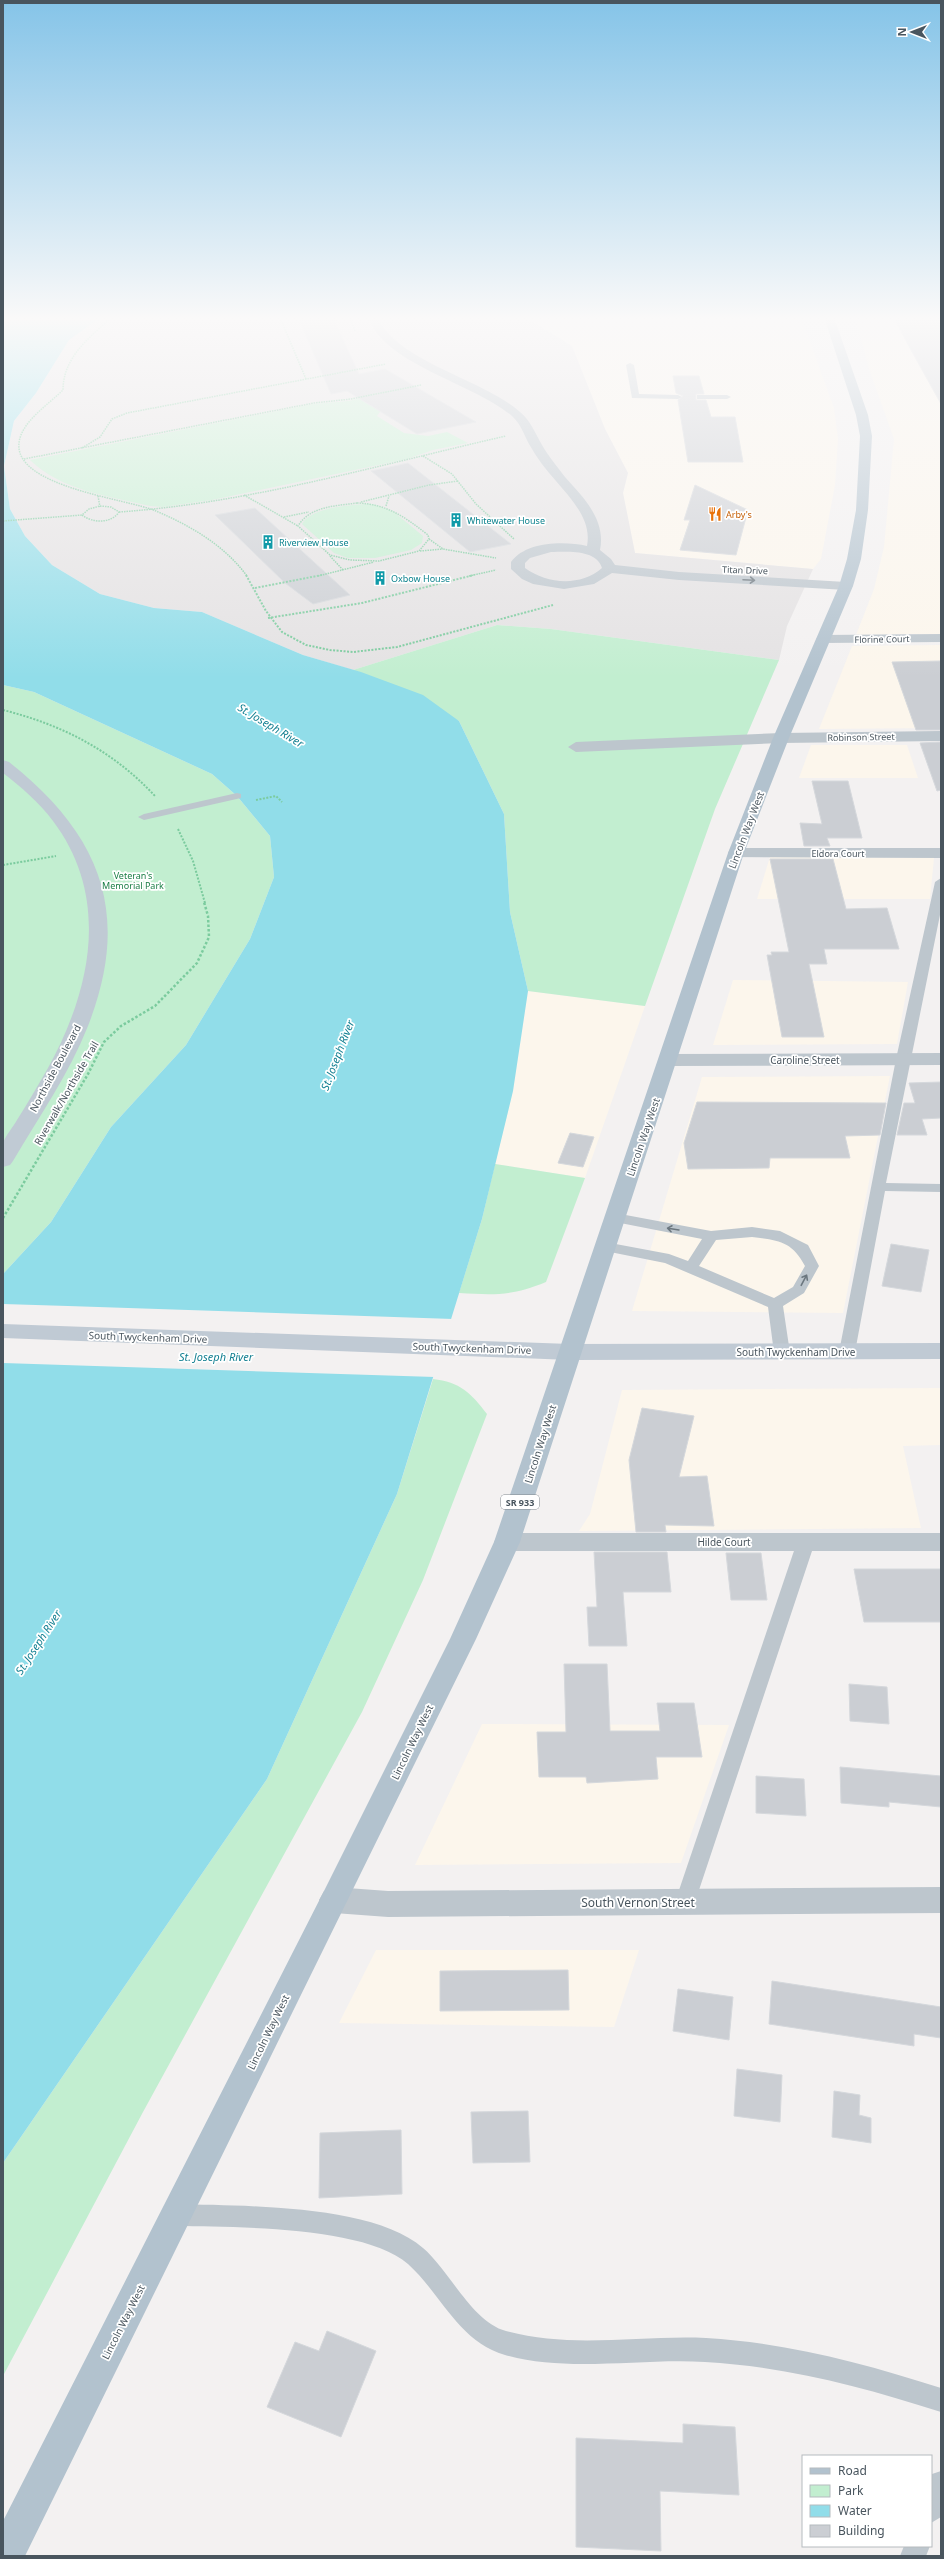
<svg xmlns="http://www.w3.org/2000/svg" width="944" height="2559" viewBox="0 0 944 2559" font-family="'Noto Sans',sans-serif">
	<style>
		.commercial { fill: #fcf6ec }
		.education { fill: #e4e2e3 }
		.green { fill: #c2eed0 }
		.water { fill: #91dde9 }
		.pier { fill: #f3f1f1 }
		.building { fill: #cbced3; stroke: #d5d8dc }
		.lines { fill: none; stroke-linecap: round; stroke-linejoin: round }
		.path-far2 { stroke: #7bcb9e; stroke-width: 1.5; stroke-dasharray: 1.5 1; stroke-linecap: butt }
		.path-far1 { stroke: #7bcb9e; stroke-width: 2; stroke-dasharray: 2 1.5; stroke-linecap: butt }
		.path { stroke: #7bcb9e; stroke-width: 2.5; stroke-dasharray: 2.5 2; stroke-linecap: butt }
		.lane { fill: #bdc6cd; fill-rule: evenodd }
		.street { fill: #bdc6cd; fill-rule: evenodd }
		.secondary { fill: #c0cad4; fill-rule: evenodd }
		.primary { fill: #b2c2ce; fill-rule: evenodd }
		.oneway { stroke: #6c777f }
		.labels { text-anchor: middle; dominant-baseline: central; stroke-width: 3.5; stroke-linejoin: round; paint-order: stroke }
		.far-food-label { font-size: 9px; fill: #c56008; stroke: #fff; text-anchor: start }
		.far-culture-label { font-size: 9px; fill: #0d838f; stroke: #fff; text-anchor: start }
		.far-street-label { font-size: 9px; fill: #49555e; stroke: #fff }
		.far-park-label { font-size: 9px; fill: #1b7e46; stroke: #fff }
		.shield { fill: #fff; stroke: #80888e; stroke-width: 1 }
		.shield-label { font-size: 9px; font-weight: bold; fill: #49555e }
		.street-label { font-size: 10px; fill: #49555e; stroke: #fff }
		.water-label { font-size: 11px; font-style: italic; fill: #127f91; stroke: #fff }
		.near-street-label { font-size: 12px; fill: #49555e; stroke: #fff }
	</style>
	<rect width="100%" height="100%" fill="#f3f1f1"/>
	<g class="commercial">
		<polygon points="530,320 802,320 834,408 838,439 835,485 821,559 813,569 635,553 623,493 628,473 605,429 572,346"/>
		<polygon points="856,320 941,320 941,634 856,635 874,589 884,547 894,439 869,369"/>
		<polygon points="941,645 941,728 819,729 852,646"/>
		<polygon points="811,745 907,745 918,778 799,778"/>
		<polygon points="770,857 934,858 930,899 757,899"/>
		<polygon points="733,980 908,982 897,1044 713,1045"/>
		<polygon points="528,991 645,1006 585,1178 495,1164 513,1091"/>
		<polygon points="890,1076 843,1313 632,1311 702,1077"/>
		<polygon points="941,1388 941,1445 903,1446 921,1528 579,1531 590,1514 622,1390"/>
		<polygon points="482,1724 729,1725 681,1863 415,1865"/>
		<polygon points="376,1950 639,1950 614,2027 339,2023"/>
	</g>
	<polygon class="education" points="97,320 530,320 572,346 605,429 628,473 623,493 635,553 813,569 787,626 779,660 551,629 497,625 353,670 303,655 202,612 154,608 100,594 52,565 25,536 10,509 4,466 14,421 36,393 69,340"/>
	<g class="green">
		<path d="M385,393L383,408L377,416L404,433L428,436L447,432L468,443L433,450L407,459L212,500L163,507L150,506C109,496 62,491 30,460L313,404L348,401Z"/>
		<path d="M373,504L394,512L423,536L422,543L411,550L375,558H348L334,553L302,524C310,507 355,504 373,504Z"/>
		<polygon points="497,625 551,629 779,660 715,809 645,1006 528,991 510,912 504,814 459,721 353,670"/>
		<polygon points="3,685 34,692 212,774 237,796 270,836 274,877 250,939 186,1045 111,1127 51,1222 3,1274"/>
		<path d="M495,1164L585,1178L546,1282C512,1296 495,1295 459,1293L482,1219Z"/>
		<path d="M433,1379C460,1382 471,1393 487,1414L423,1580L362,1712L143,2112L3,2376V2163L267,1779L397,1494Z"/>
	</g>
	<polygon class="water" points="3,320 97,320 69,340 36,393 14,421 4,466 10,509 25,536 52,565 100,594 154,608 202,612 303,655 361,672 423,695 459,721 504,814 510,912 528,991 513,1091 482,1219 397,1494 267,1779 3,2163 3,1274 51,1222 111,1127 186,1045 250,939 274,877 270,836 237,796 212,774 34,692 3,685"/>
	<polygon class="pier" points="3,1304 68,1306 453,1319 435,1377 3,1363"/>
	<g class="building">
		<polygon points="299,320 334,320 359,374 385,369 476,422 417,434 347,391 331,394"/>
		<polygon points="895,320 941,320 941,404 911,350"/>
		<polygon points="673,376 699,376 704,394 696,394 696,400 706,400 711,417 735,417 743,462 688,462 678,400 683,396 676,393"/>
		<polygon points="408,463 511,544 470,552 371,471"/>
		<polygon points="695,485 748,510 736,555 680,550 690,520 684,520"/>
		<polygon points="255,508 350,595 313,604 285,583 215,515"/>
		<polygon points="941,661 941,730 916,730 892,662"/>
		<polygon points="941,742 941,790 937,791 920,743"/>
		<polygon points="812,781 848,781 862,838 827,838 830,846 804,846 800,823 822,824"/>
		<polygon points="770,859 833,859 846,909 887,908 899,949 824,949 827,964 809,964 824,1037 782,1037 767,955 772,955 771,952 789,952"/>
		<polygon points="941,1082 941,1118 922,1119 927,1135 897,1135 904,1103 915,1103 909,1083"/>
		<polygon points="697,1102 886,1103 880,1135 845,1136 850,1158 770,1158 769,1168 688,1169 684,1143"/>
		<polygon points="570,1133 594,1137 583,1167 558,1163"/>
		<polygon points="891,1244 929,1250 921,1292 882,1286"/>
		<polygon points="642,1408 694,1416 679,1477 707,1476 714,1526 665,1525 666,1532 636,1532 629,1460"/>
		<polygon points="594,1552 667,1552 671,1592 623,1592 627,1646 589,1646 587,1607 597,1607"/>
		<polygon points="726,1553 761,1553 767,1600 731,1600"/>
		<polygon points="854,1569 941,1569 941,1622 864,1622"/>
		<polygon points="564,1664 607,1664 610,1731 660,1731 657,1703 694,1703 702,1757 656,1757 658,1779 587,1783 586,1777 539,1777 537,1732 566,1732"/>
		<polygon points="849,1684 887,1687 889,1724 850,1721"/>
		<polygon points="840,1767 941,1776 941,1807 889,1802 889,1807 841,1803"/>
		<polygon points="756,1776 804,1779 806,1816 756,1813"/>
		<polygon points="568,1970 569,2010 440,2011 440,1971"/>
		<polygon points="772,1981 941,2007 941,2038 914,2034 914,2046 769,2024"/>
		<polygon points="678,1989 733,1997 729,2040 673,2031"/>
		<polygon points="737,2069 782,2075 780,2122 734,2116"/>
		<polygon points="834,2091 860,2095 859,2115 871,2118 871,2143 832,2137"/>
		<polygon points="528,2111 530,2162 473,2163 471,2112"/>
		<polygon points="401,2130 402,2194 319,2198 320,2133"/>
		<polygon points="327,2331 376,2351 341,2437 267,2407 295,2342 319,2351"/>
		<polygon points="683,2424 735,2427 739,2495 660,2491 661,2551 576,2547 576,2438 683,2443"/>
	</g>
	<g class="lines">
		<g class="path-far2">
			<path d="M109,320C87,339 63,359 63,390C49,404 21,422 19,443C14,487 128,499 156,511C191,526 224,545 247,576"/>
			<polyline points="281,320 306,379"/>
			<polyline points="351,320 355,331"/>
			<polyline points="82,448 100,437 112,419 127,413 386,364"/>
			<polyline points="423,456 452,474 476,504 514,539"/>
			<polyline points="24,459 314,403 351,399 421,385"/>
			<polyline points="244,495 298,526"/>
			<polyline points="98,496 100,507"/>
			<polyline points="361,502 429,485 458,481"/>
			<path d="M357,503C387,504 405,517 428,535L429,539L419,551L379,561L350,560L330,555L298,526C310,506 336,506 357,503Z"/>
			<path d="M100,506L111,507L119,512C111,524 92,523 82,515L89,509Z"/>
			<polyline points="386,506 389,496"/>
			<path d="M119,512C250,503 378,465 506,436"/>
			<polyline points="284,517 309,512"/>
			<polyline points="3,521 82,515"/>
			<polyline points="429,539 443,549 496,558"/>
			<polyline points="420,551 443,549"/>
			<polyline points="330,556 343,570"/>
			<polyline points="318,576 374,562"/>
			<polyline points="469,576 496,570"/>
		</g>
		<g class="path-far1">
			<polyline points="246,575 266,611 282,632 306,645 330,650 353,652 397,647 553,605"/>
			<polyline points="255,588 322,575"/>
			<polyline points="268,618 362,603 474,575"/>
			<path d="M3,710C63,725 113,751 155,796"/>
			<polyline points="256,800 276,796 282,802"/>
			<polyline points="178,829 193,861 205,903"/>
			<polyline points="3,865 56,856"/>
		</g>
		<polyline class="path" points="3,1218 88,1074 104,1042 121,1026 155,1006 197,963 209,937 208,916 204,902"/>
		<g class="lane">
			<polygon points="630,363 634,365 639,394 678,395 682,397 678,399 632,398 626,365"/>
			<polygon points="700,395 727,395 731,397 727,399 697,399 697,395"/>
			<polygon points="237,793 241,794 241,798 144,820 138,817 144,814"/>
			<polygon points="941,878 941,910 886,1183 941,1184 941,1192 885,1191 855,1352 853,1356 841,1356 839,1352 896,1059 935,882"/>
			<path d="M615,1213L711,1231L752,1227L780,1231L808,1245L819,1266L804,1293L783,1306L790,1353L788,1357H776L774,1353L768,1307L665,1263L600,1250L598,1247L600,1244L605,1242L669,1254L688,1261L702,1239L610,1221L608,1218ZM752,1237C778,1240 792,1241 805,1266L793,1287L774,1298L699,1266L716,1240Z"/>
			<polygon points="806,1536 812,1538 815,1542 695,1902 692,1908 685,1911 678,1908 675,1902 797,1542 800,1538"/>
			<path d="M177,2204C242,2206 373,2204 423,2248C449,2270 472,2322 506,2331C570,2349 640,2335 706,2338C789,2343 862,2363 941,2388V2412C862,2387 789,2367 705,2362C641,2358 567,2373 505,2355C458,2341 442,2295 408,2264C366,2226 234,2227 177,2226L169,2223L166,2215L169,2207Z"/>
			<polygon points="941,2471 941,2517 931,2523 931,2477 932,2474"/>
			<polygon points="904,2546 930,2546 926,2556 900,2556"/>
		</g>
		<g class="street">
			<path d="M369,320H379C401,363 483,379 520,412C531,421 535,433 542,445C548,456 557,466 565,477C584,498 606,520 600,550L611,559L615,565L679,572L846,582L853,586L846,590L679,580L612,573L594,584L564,589L533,584L522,579L511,569V562C526,541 565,541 587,546C592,520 572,500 556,481C546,470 537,458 529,444C524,435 521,424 512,416C473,383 389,366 369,320ZM551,552C567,552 596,549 602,568C580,587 547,584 525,568V563L530,558Z"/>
			<polygon points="941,634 941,642 823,643 816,639 823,635"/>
			<polygon points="941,731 941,741 781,743 576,752 568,747 576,742 781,733"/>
			<polygon points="736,848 941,848 941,858 730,857 728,853 730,849"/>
			<polygon points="941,1053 941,1065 669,1066 662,1064 659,1060 662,1056 669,1054"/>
			<polygon points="507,1533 941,1533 941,1551 507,1551 498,1549 494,1542 498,1535"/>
			<polygon points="334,1887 388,1891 941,1887 941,1913 388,1917 334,1913 324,1909 319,1900 324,1891"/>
		</g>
		<g class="secondary">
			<path d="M3,760L9,762C101,835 132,913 88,1026C69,1074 39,1117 13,1161L10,1165L3,1167C3,1160 1,1150 3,1143C6,1135 13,1127 17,1120C28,1103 38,1085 48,1068C91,990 111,898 53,821C39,802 21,787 3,773Z"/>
			<polygon points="3,1324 570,1344 941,1343 941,1359 570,1360 3,1338"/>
		</g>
		<polygon class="primary" points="825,320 835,320 868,415 872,436 868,510 861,559 853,586 789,738 744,853 520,1542 476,1639 25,2556 3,2556 3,2521 324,1891 450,1639 494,1542 728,853 773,738 839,586 847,559 856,510 860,436 856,415"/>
	</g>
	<defs><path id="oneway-shaft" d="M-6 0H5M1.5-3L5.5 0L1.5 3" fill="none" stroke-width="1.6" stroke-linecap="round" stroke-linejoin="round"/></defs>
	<g class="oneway">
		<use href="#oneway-shaft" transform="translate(749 580) rotate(3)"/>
		<use href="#oneway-shaft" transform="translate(673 1229) rotate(-171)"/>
		<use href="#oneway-shaft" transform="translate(804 1280) rotate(-62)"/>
	</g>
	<linearGradient id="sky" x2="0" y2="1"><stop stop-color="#85c4e8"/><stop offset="0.47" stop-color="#faf9f9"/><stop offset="1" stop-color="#faf9f9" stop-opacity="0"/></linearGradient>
	<rect width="944" height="678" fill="url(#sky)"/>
	<defs>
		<symbol id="restaurant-bare" viewBox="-9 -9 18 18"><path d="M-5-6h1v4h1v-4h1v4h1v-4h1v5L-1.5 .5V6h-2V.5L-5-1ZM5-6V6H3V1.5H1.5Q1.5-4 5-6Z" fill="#e8710a" stroke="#fff" stroke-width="2.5" paint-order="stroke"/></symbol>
		<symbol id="building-bare" viewBox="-9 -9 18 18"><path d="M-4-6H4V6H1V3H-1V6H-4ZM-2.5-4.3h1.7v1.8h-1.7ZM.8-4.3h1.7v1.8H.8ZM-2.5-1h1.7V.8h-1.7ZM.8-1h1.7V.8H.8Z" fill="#0f9aa8" stroke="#fff" stroke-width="2.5" paint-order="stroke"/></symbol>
	</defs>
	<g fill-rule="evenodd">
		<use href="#restaurant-bare" x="705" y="504" width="20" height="20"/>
		<use href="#building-bare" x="446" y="510" width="20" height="20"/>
		<use href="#building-bare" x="258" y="532" width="20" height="20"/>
		<use href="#building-bare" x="370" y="568" width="20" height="20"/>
	</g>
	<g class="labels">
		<g class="far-food-label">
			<text x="726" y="514">Arby's</text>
		</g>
		<g class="far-culture-label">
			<text x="467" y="520">Whitewater House</text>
			<text x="279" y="542">Riverview House</text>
			<text x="391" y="578">Oxbow House</text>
		</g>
		<g class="far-street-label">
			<text transform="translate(745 570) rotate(2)">Titan Drive</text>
			<text transform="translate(882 639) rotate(-1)">Florine Court</text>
			<text transform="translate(861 737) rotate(-1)">Robinson Street</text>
			<text x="838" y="853">Eldora Court</text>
		</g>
		<g class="far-park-label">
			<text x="133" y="875">Veteran's<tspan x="133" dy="10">Memorial Park</tspan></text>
		</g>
		<rect class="shield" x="501" y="1495" width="38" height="14" rx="3"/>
		<g class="shield-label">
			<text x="520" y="1502">SR 933</text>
		</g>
		<g class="street-label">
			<text transform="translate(746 830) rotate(-69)">Lincoln Way West</text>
			<text x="805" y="1060">Caroline Street</text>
			<text transform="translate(55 1068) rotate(-62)">Northside Boulevard</text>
			<text transform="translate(66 1093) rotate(-60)">Riverwalk/Northside Trail</text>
			<text transform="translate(643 1137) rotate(-71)">Lincoln Way West</text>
			<text transform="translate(148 1337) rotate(2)">South Twyckenham Drive</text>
			<text transform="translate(472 1348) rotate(2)">South Twyckenham Drive</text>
			<text x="796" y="1352">South Twyckenham Drive</text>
			<text transform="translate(540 1444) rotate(-72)">Lincoln Way West</text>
			<text x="724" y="1542">Hilde Court</text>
			<text transform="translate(412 1742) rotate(-64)">Lincoln Way West</text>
			<text transform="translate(268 2032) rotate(-64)">Lincoln Way West</text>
			<text transform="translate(123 2322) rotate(-63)">Lincoln Way West</text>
		</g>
		<g class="water-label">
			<text transform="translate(271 725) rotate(31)">St. Joseph River</text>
			<text transform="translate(337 1055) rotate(-69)">St. Joseph River</text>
			<text x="216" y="1356">St. Joseph River</text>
			<text transform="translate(38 1642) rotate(-57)">St. Joseph River</text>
		</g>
		<g class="near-street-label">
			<text x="638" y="1902">South Vernon Street</text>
		</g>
	</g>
	<rect width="944" height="2559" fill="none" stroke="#49555e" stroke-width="8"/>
	<rect x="802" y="2455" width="130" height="92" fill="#ffffff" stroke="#b6bbbf"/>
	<rect x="810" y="2468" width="20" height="6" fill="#b2c2ce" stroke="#b6bbbf"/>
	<text x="838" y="2475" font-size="12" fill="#49555e">Road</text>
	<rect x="810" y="2485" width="20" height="12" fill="#c2eed0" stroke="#b6bbbf"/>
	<text x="838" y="2495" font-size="12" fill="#49555e">Park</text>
	<rect x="810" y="2505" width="20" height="12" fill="#91dde9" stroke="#b6bbbf"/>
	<text x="838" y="2515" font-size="12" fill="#49555e">Water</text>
	<rect x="810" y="2525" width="20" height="12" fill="#cbced3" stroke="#b6bbbf"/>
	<text x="838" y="2535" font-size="12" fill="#49555e">Building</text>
	<g transform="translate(912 32) rotate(270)" stroke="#ffffff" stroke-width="3" paint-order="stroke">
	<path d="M0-3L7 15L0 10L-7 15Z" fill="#49555e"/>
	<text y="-6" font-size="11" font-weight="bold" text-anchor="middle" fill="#49555e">N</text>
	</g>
</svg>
